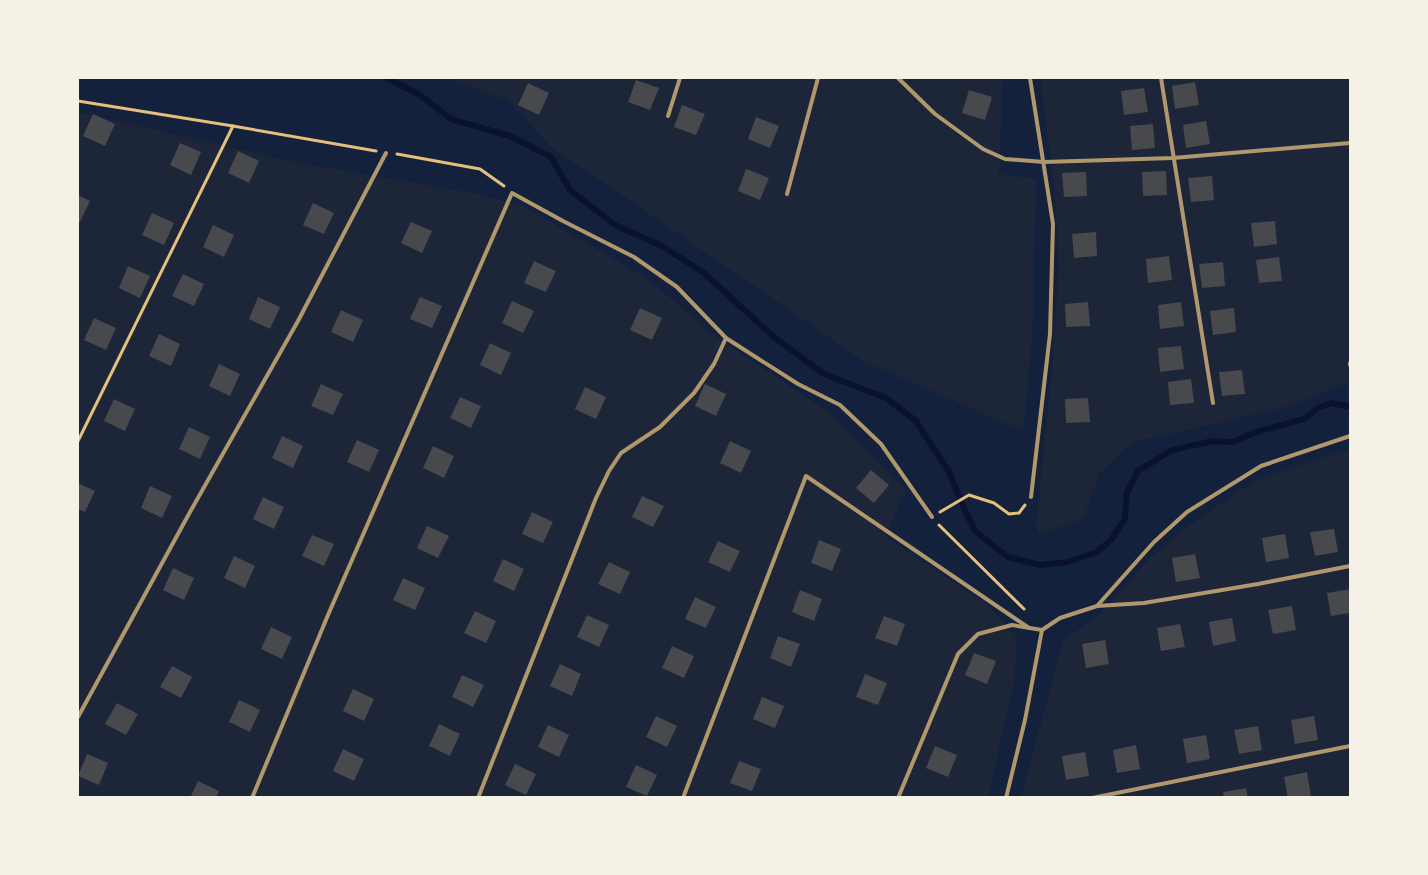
<svg xmlns="http://www.w3.org/2000/svg" width="1428" height="875" viewBox="0 0 1428 875" font-family="'Source Sans 3',sans-serif">
	<style>
		.green { fill: #1d2539 }
		.lines { fill: none; stroke-linecap: round; stroke-linejoin: round }
		.stream { stroke: #0b132b; stroke-width: 6 }
		.building { fill: #48494c }
		.path { stroke: #e5c07b; stroke-width: 3 }
		.service { stroke: #b1986c; stroke-width: 4 }
	</style>
	<rect width="100%" height="100%" fill="#14213d"/>
	<g class="green">
		<polygon points="448,78 1003,78 999,174 1036,179 1033,320 1024,431 865,362 550,146 510,102"/>
		<polygon points="1040,78 1350,78 1350,382 1285,407 1215,424 1134,441 1099,474 1084,518 1040,535 1036,527 1052,369 1059,265 1055,191"/>
		<polygon points="78,112 300,163 479,194 524,207 647,278 711,333 830,413 905,489 886,537 989,606 1016,636 1015,676 988,797 78,798"/>
		<polygon points="1350,449 1350,797 1021,798 1063,640 1097,617 1151,557 1191,524 1257,479"/>
	</g>
	<g class="lines">
		<polyline class="stream" points="387,78 420,95 451,119 510,136 551,157 570,190 615,225 660,245 703,272 775,338 824,374 886,398 916,421 949,472 965,511 976,532 1008,557 1040,565 1067,562 1097,552 1111,540 1125,519 1127,492 1138,471 1172,450 1213,441 1232,442 1256,432 1304,419 1318,408 1331,403 1350,407"/>
	</g>
	<g class="building">
		<polygon points="636,80 659,88 650,110 628,102"/>
		<polygon points="1195,82 1199,105 1175,109 1172,86"/>
		<polygon points="528,83 549,93 539,115 518,105"/>
		<polygon points="1144,88 1148,112 1124,115 1121,91"/>
		<polygon points="969,90 992,97 985,120 962,113"/>
		<polygon points="682,105 705,114 696,135 674,127"/>
		<polygon points="93,114 115,124 105,146 83,136"/>
		<polygon points="756,117 779,126 770,148 748,139"/>
		<polygon points="1206,121 1210,144 1186,148 1183,125"/>
		<polygon points="1153,124 1155,148 1132,150 1130,126"/>
		<polygon points="180,143 201,152 191,175 170,165"/>
		<polygon points="238,151 259,161 249,183 228,173"/>
		<polygon points="746,169 769,178 760,200 738,191"/>
		<polygon points="1166,171 1167,195 1143,196 1142,172"/>
		<polygon points="1086,172 1087,196 1064,197 1062,173"/>
		<polygon points="1212,176 1214,200 1191,202 1188,178"/>
		<polygon points="78,195 90,201 80,222 78,221"/>
		<polygon points="313,203 334,213 324,234 303,225"/>
		<polygon points="152,213 174,223 164,245 142,235"/>
		<polygon points="1275,221 1277,244 1254,247 1251,223"/>
		<polygon points="411,222 432,231 422,253 401,243"/>
		<polygon points="213,225 234,235 224,257 203,247"/>
		<polygon points="1096,232 1097,256 1074,258 1072,234"/>
		<polygon points="1169,256 1172,280 1148,283 1146,259"/>
		<polygon points="1279,257 1282,281 1259,283 1256,260"/>
		<polygon points="534,261 556,271 546,292 524,283"/>
		<polygon points="1223,262 1225,286 1202,288 1199,264"/>
		<polygon points="128,266 150,276 140,298 119,288"/>
		<polygon points="183,274 204,284 194,306 172,296"/>
		<polygon points="258,297 280,307 270,329 249,319"/>
		<polygon points="420,297 442,306 432,328 410,319"/>
		<polygon points="512,301 534,311 523,333 502,323"/>
		<polygon points="1088,302 1090,326 1066,327 1065,304"/>
		<polygon points="1181,302 1184,326 1160,329 1158,305"/>
		<polygon points="640,308 662,318 652,340 630,330"/>
		<polygon points="1234,308 1236,332 1213,335 1210,311"/>
		<polygon points="341,310 363,320 353,342 331,332"/>
		<polygon points="94,318 116,328 106,350 84,340"/>
		<polygon points="159,334 180,344 171,366 149,356"/>
		<polygon points="490,343 511,353 501,375 480,365"/>
		<polygon points="1181,346 1184,369 1160,372 1158,348"/>
		<polygon points="219,364 240,374 230,396 209,386"/>
		<polygon points="1242,370 1245,394 1222,396 1219,372"/>
		<polygon points="1191,379 1194,403 1170,405 1168,382"/>
		<polygon points="321,384 343,394 333,415 311,406"/>
		<polygon points="705,384 726,394 716,416 695,406"/>
		<polygon points="585,387 606,397 596,419 575,409"/>
		<polygon points="460,397 481,406 471,428 450,418"/>
		<polygon points="1088,398 1090,422 1066,423 1065,399"/>
		<polygon points="114,399 135,409 125,431 104,421"/>
		<polygon points="189,427 210,437 200,459 179,449"/>
		<polygon points="282,436 303,446 293,468 272,458"/>
		<polygon points="357,440 379,450 369,472 347,462"/>
		<polygon points="730,441 751,451 741,473 720,463"/>
		<polygon points="433,446 454,456 444,478 423,468"/>
		<polygon points="871,470 889,485 874,503 856,488"/>
		<polygon points="78,483 95,491 85,512 78,509"/>
		<polygon points="150,486 172,496 162,518 141,508"/>
		<polygon points="642,496 664,506 653,527 632,517"/>
		<polygon points="263,497 284,507 274,529 253,519"/>
		<polygon points="532,512 553,522 543,543 522,534"/>
		<polygon points="427,526 449,536 438,558 417,548"/>
		<polygon points="1334,529 1338,552 1315,556 1310,532"/>
		<polygon points="1285,534 1289,558 1266,562 1262,538"/>
		<polygon points="312,535 334,544 324,566 302,556"/>
		<polygon points="819,540 841,549 832,571 811,563"/>
		<polygon points="718,541 740,551 730,572 708,562"/>
		<polygon points="1195,554 1200,578 1176,582 1172,558"/>
		<polygon points="234,556 255,566 245,588 224,578"/>
		<polygon points="503,559 524,569 514,591 493,581"/>
		<polygon points="609,562 630,572 620,594 598,584"/>
		<polygon points="173,568 194,578 184,600 163,590"/>
		<polygon points="403,578 425,588 415,610 393,600"/>
		<polygon points="1350,589 1350,613 1331,616 1327,593"/>
		<polygon points="800,590 822,599 814,621 792,612"/>
		<polygon points="695,597 716,607 706,628 685,619"/>
		<polygon points="1292,606 1296,630 1273,634 1268,610"/>
		<polygon points="475,611 496,621 486,643 464,633"/>
		<polygon points="587,615 609,625 599,647 577,637"/>
		<polygon points="884,616 905,624 897,646 875,638"/>
		<polygon points="1232,618 1236,641 1213,646 1209,622"/>
		<polygon points="1180,624 1185,647 1161,651 1157,628"/>
		<polygon points="271,627 292,637 282,659 261,649"/>
		<polygon points="778,636 800,644 791,667 770,658"/>
		<polygon points="1105,640 1109,664 1086,668 1082,644"/>
		<polygon points="672,646 694,656 684,678 662,668"/>
		<polygon points="974,653 996,661 987,684 965,675"/>
		<polygon points="560,664 581,674 572,696 550,686"/>
		<polygon points="172,666 192,677 181,698 160,687"/>
		<polygon points="865,674 887,683 878,705 856,697"/>
		<polygon points="462,675 484,685 473,707 452,697"/>
		<polygon points="353,689 374,699 364,721 343,711"/>
		<polygon points="762,697 784,706 775,728 753,719"/>
		<polygon points="239,700 260,710 250,732 229,722"/>
		<polygon points="117,703 138,714 126,735 105,724"/>
		<polygon points="656,716 677,726 667,747 646,737"/>
		<polygon points="1314,716 1318,740 1295,744 1291,720"/>
		<polygon points="439,724 460,734 450,756 429,746"/>
		<polygon points="548,725 569,735 559,757 538,747"/>
		<polygon points="1258,726 1262,750 1239,754 1234,730"/>
		<polygon points="1206,735 1210,759 1187,763 1183,739"/>
		<polygon points="1136,745 1140,769 1117,773 1113,750"/>
		<polygon points="935,746 957,755 948,777 926,768"/>
		<polygon points="343,749 364,759 354,781 333,771"/>
		<polygon points="1085,752 1089,776 1066,780 1062,756"/>
		<polygon points="87,754 108,763 99,785 78,776"/>
		<polygon points="739,761 761,769 752,791 730,783"/>
		<polygon points="515,764 536,774 526,795 505,785"/>
		<polygon points="636,765 657,775 647,796 626,787"/>
		<polygon points="1307,772 1311,796 1301,798 1288,798 1284,777"/>
		<polygon points="198,781 219,791 216,798 190,798"/>
		<polygon points="1246,788 1248,798 1224,798 1223,792"/>
	</g>
	<g class="lines">
		<g class="path">
			<polyline points="78,101 233,126"/>
			<polyline points="397,154 480,169 504,186"/>
			<polyline points="78,441 233,126 376,151"/>
			<polyline points="940,512 969,495 994,503 1009,514 1019,513 1025,505"/>
			<polyline points="939,525 1024,609"/>
		</g>
		<g class="service">
			<polyline points="898,78 935,114 983,149 1005,159 1044,162 1173,158 1350,143"/>
			<polyline points="1030,78 1053,224 1050,334 1031,497"/>
			<polyline points="1161,78 1213,403"/>
			<polyline points="668,116 680,78"/>
			<polyline points="787,194 818,78"/>
			<polyline points="1350,365 1350,363"/>
			<polyline points="1097,606 1154,542 1187,512 1261,466 1350,436"/>
			<polyline points="78,717 190,512 298,321 386,153"/>
			<polyline points="252,798 328,615 512,193 563,221 634,257 677,287 726,338 798,384 840,405 881,444 932,517"/>
			<polyline points="478,798 596,498 609,471 621,453 660,427 694,393 714,364 726,338"/>
			<polyline points="683,798 806,476 1029,628"/>
			<polyline points="898,798 958,654 978,634 1012,625 1042,630 1060,618 1097,606 1144,603 1258,584 1350,566"/>
			<polyline points="1006,798 1025,720 1042,630"/>
			<polyline points="1092,798 1350,746"/>
		</g>
	</g>
	<rect width="1428" height="875" fill="none" stroke="#f6f1e7" stroke-width="158"/>
</svg>
